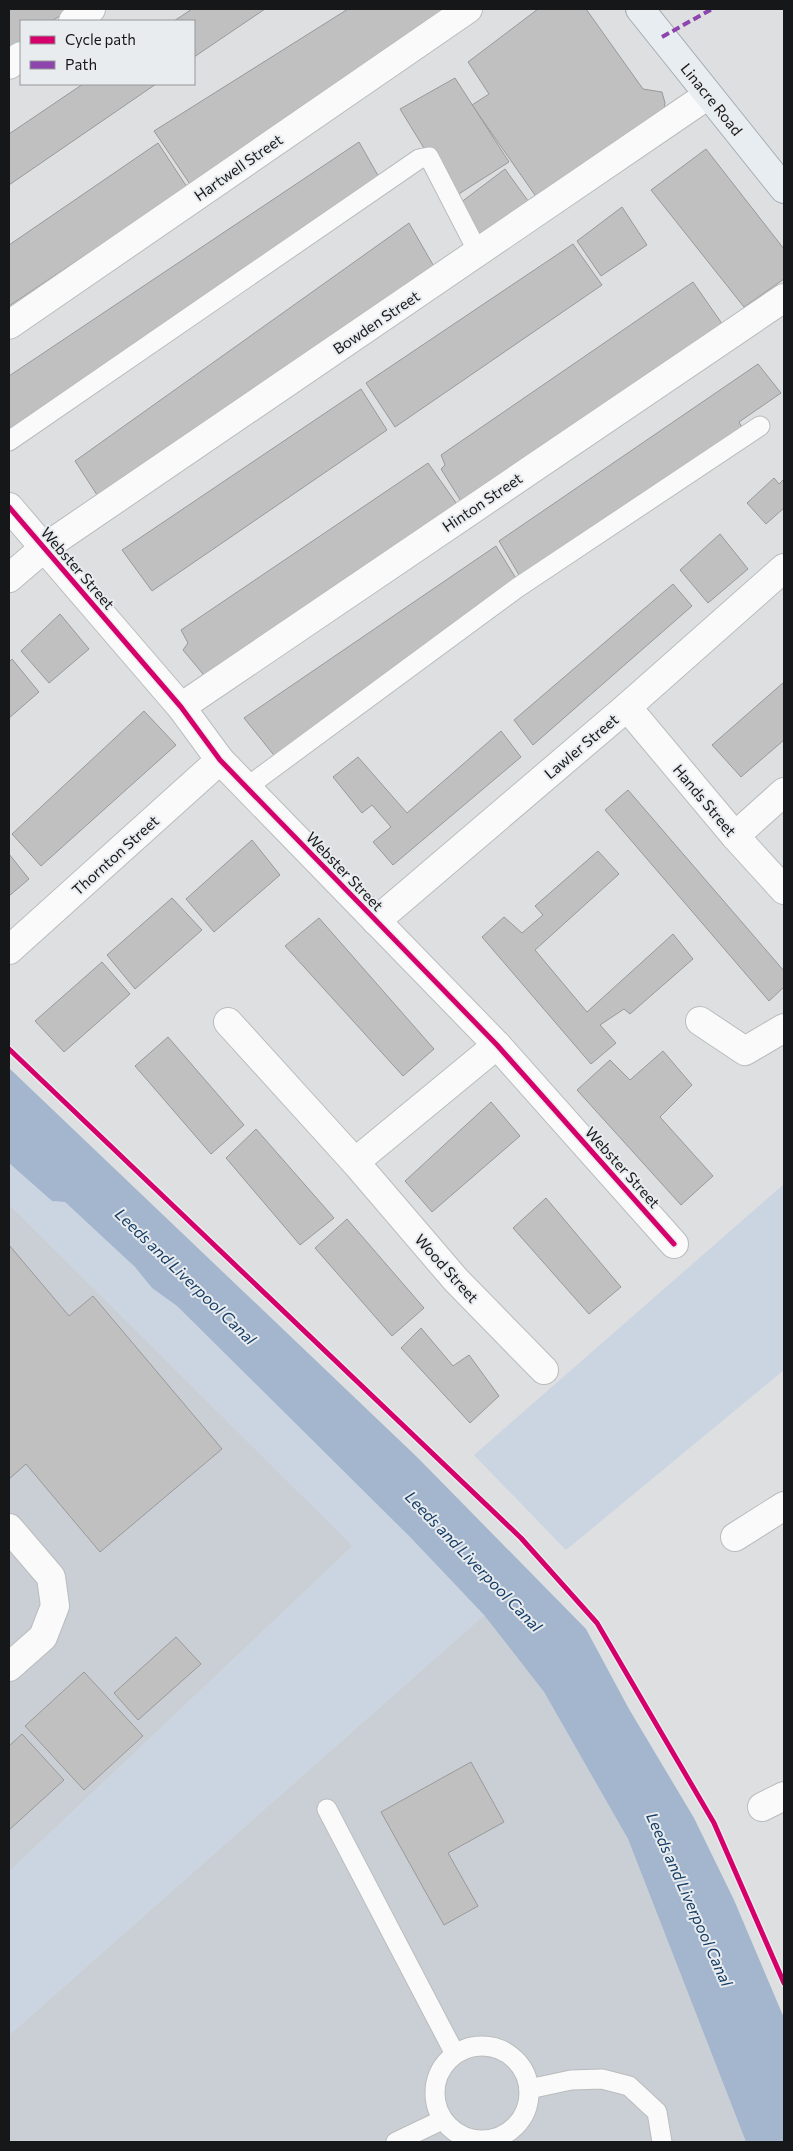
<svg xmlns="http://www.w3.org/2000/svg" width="793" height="2151" viewBox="0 0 793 2151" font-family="Commissioner,sans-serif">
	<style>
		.built { fill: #cacfd5 }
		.green { fill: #cbd5e1 }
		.water { fill: #a3b6cd }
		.building { fill: #c0c0c1; stroke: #99999a }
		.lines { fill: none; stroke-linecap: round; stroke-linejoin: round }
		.lane-casing { stroke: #babcbd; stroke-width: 21 }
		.street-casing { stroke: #babcbd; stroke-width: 30 }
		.primary-casing { stroke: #a5acb5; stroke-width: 30 }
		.path { stroke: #bdbebe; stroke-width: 3; stroke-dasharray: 2.5 4; stroke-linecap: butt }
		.lane { stroke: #fafafa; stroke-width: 19 }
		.street { stroke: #fafafa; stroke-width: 28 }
		.primary { stroke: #e8edf1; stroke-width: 28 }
		.quiet { stroke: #8e44ad; stroke-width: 4; stroke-dasharray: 8 4; stroke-linecap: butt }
		.cycleway-casing { stroke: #e9ecef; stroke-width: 8 }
		.cycleway { stroke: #d6006c; stroke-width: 5 }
		.labels { text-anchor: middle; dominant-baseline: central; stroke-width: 4; stroke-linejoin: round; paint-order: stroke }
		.street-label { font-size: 15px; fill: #161718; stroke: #e9ecef }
		.water-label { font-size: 16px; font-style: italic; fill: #153d66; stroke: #e9ecef }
	</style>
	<rect width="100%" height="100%" fill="#dddfe1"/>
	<g class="built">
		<polygon points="9,1204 353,1546 9,1872"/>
		<polygon points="484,1615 544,1692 628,1839 746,2142 9,2142 9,2035"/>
	</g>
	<g class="green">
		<polygon points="9,1163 52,1201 65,1202 135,1267 152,1288 177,1306 410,1537 484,1615 9,2035 9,1872 353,1546 9,1204"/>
		<polygon points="784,1184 784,1370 566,1550 474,1455"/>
	</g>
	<polygon class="water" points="9,1068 418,1458 586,1629 629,1709 694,1818 734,1900 784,2018 784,2142 746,2142 628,1839 544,1692 484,1615 410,1537 177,1306 152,1288 135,1267 65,1202 52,1201 9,1163"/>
	<g class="building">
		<polygon points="9,9 70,9 52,21 21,21 21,42 9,50"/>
		<polygon points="192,9 265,9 194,57 194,21 174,21"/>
		<polygon points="348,9 447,9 190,184 154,131"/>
		<polygon points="538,9 586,9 643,89 662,92 665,103 663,114 537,198 472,105 489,94 468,62"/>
		<polygon points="455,78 509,162 454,197 400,109"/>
		<polygon points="83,84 156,84 9,185 9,134"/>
		<polygon points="359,142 380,179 9,435 9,376"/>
		<polygon points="158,143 187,187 9,306 9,245"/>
		<polygon points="706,149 784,249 784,279 744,307 651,190"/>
		<polygon points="505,169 531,205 476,241 460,203"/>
		<polygon points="622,207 647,245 601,276 577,241"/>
		<polygon points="409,223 436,270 99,498 75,461"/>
		<polygon points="573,244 602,285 395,427 366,383"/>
		<polygon points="693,282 723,325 464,506 441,469 445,465 441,455"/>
		<polygon points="758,364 781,393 739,422 744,431 522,580 499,541"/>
		<polygon points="361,389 387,430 152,591 122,550"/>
		<polygon points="428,463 459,507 208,680 183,650 188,643 181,630"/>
		<polygon points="774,478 779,484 784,479 784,508 766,524 747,503"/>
		<polygon points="720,534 748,569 708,603 680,570"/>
		<polygon points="496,546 517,580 277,759 244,718"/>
		<polygon points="673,584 692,606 533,745 514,720"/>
		<polygon points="60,614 89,649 49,683 21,651"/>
		<polygon points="12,659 39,692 9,718 9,662"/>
		<polygon points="784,682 784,740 741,777 712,745"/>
		<polygon points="144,711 176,745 41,866 12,834"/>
		<polygon points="501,731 521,757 393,865 373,842 391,827 372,805 362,813 333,777 358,757 407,813"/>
		<polygon points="628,790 784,971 784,987 769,1001 605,810"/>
		<polygon points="252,840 280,875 214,932 186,899"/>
		<polygon points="598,851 619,874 535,950 587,1012 673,934 693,959 630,1014 624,1009 600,1025 616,1043 591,1064 482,937 504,917 522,933 543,915 535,906"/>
		<polygon points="9,854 29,879 9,896"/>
		<polygon points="172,898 202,930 135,989 107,955"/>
		<polygon points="319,918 434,1049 403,1076 285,946"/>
		<polygon points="102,962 130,994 64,1052 35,1021"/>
		<polygon points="168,1037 244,1125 211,1154 135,1066"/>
		<polygon points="663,1051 692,1085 660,1117 713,1176 681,1205 577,1090 610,1060 630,1080"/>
		<polygon points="491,1102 520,1136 432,1212 405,1181"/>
		<polygon points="256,1129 334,1218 300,1245 226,1158"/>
		<polygon points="546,1198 621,1287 589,1314 513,1228"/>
		<polygon points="347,1219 424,1308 392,1336 315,1248"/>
		<polygon points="9,1245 69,1316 93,1296 222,1449 100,1552 26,1464 9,1479"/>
		<polygon points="421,1328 453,1366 469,1355 499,1396 470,1423 401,1348"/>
		<polygon points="176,1637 201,1664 138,1720 114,1693"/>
		<polygon points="84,1672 143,1736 84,1790 25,1726"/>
		<polygon points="22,1734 64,1780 9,1830 9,1746"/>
		<polygon points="471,1762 504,1822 448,1853 478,1906 444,1925 381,1812"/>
	</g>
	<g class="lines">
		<defs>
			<g id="lane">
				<polyline points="9,441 419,159 429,157 478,252"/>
				<polyline points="247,787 517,588 760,426"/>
				<polyline points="327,1809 455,2054"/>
				<circle cx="482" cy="2093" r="47"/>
				<polyline points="529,2089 571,2080 602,2079 629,2086 657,2112 662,2142"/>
				<polyline points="396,2142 442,2120"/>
			</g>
			<g id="street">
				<polyline points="73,21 91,9"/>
				<polyline points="9,65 21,56"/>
				<polyline points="9,325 468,9"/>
				<polyline points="9,507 181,707 220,760 497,1045 674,1244"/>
				<polyline points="9,578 44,548 708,95"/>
				<polyline points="181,707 784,298"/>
				<polyline points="627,707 735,836 784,890"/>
				<polyline points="735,836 784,792"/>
				<polyline points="376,921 627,707 784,568"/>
				<polyline points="9,950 220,760"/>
				<polyline points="700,1021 745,1051 784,1028"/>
				<polyline points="228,1022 355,1162 456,1280 544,1370"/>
				<polyline points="355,1162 497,1045"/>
				<polyline points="9,1528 51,1577 55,1606 43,1637 9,1667"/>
				<polyline points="735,1537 784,1506"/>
				<polyline points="762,1807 784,1796"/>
			</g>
			<polyline id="primary" points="640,9 784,189"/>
		</defs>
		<use href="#lane" class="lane-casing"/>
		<use href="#street" class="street-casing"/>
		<use href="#primary" class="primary-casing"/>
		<polyline class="path" points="9,1049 521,1538 597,1623 714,1823 784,1983"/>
		<use href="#lane" class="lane"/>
		<use href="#street" class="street"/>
		<use href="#primary" class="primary"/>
		<polyline class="quiet" points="662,37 712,9"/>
		<defs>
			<g id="cycleway">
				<polyline points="9,507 181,707 220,760 497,1045 674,1244"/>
				<polyline points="9,1049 521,1538 597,1623 714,1823 784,1983"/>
			</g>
		</defs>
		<use href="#cycleway" class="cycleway-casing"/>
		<use href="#cycleway" class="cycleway"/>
	</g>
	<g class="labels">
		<g class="street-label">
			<text transform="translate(712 99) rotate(51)">Linacre Road</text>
			<text transform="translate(238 167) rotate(-35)">Hartwell Street</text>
			<text transform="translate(376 322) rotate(-34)">Bowden Street</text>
			<text transform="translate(482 502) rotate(-34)">Hinton Street</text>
			<text transform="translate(78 568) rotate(49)">Webster Street</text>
			<text transform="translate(581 746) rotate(-40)">Lawler Street</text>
			<text transform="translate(705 800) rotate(50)">Hands Street</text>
			<text transform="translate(115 855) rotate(-42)">Thornton Street</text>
			<text transform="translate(345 871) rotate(46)">Webster Street</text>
			<text transform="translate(623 1167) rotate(48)">Webster Street</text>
			<text transform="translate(447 1268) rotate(48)">Wood Street</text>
		</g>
		<g class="water-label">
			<text transform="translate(186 1276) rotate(44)">Leeds and Liverpool Canal</text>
			<text transform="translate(474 1561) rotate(46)">Leeds and Liverpool Canal</text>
			<text transform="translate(690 1899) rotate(66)">Leeds and Liverpool Canal</text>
		</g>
	</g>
	<rect width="793" height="2151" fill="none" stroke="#161718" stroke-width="20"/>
	<rect x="20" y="20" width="175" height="65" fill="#e9ecef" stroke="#959799"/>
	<rect x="30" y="36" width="25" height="8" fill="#d6006c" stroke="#959799"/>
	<text x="65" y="45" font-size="15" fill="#161718">Cycle path</text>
	<rect x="30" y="61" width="25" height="8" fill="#8e44ad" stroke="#959799"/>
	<text x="65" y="70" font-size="15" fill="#161718">Path</text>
</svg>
